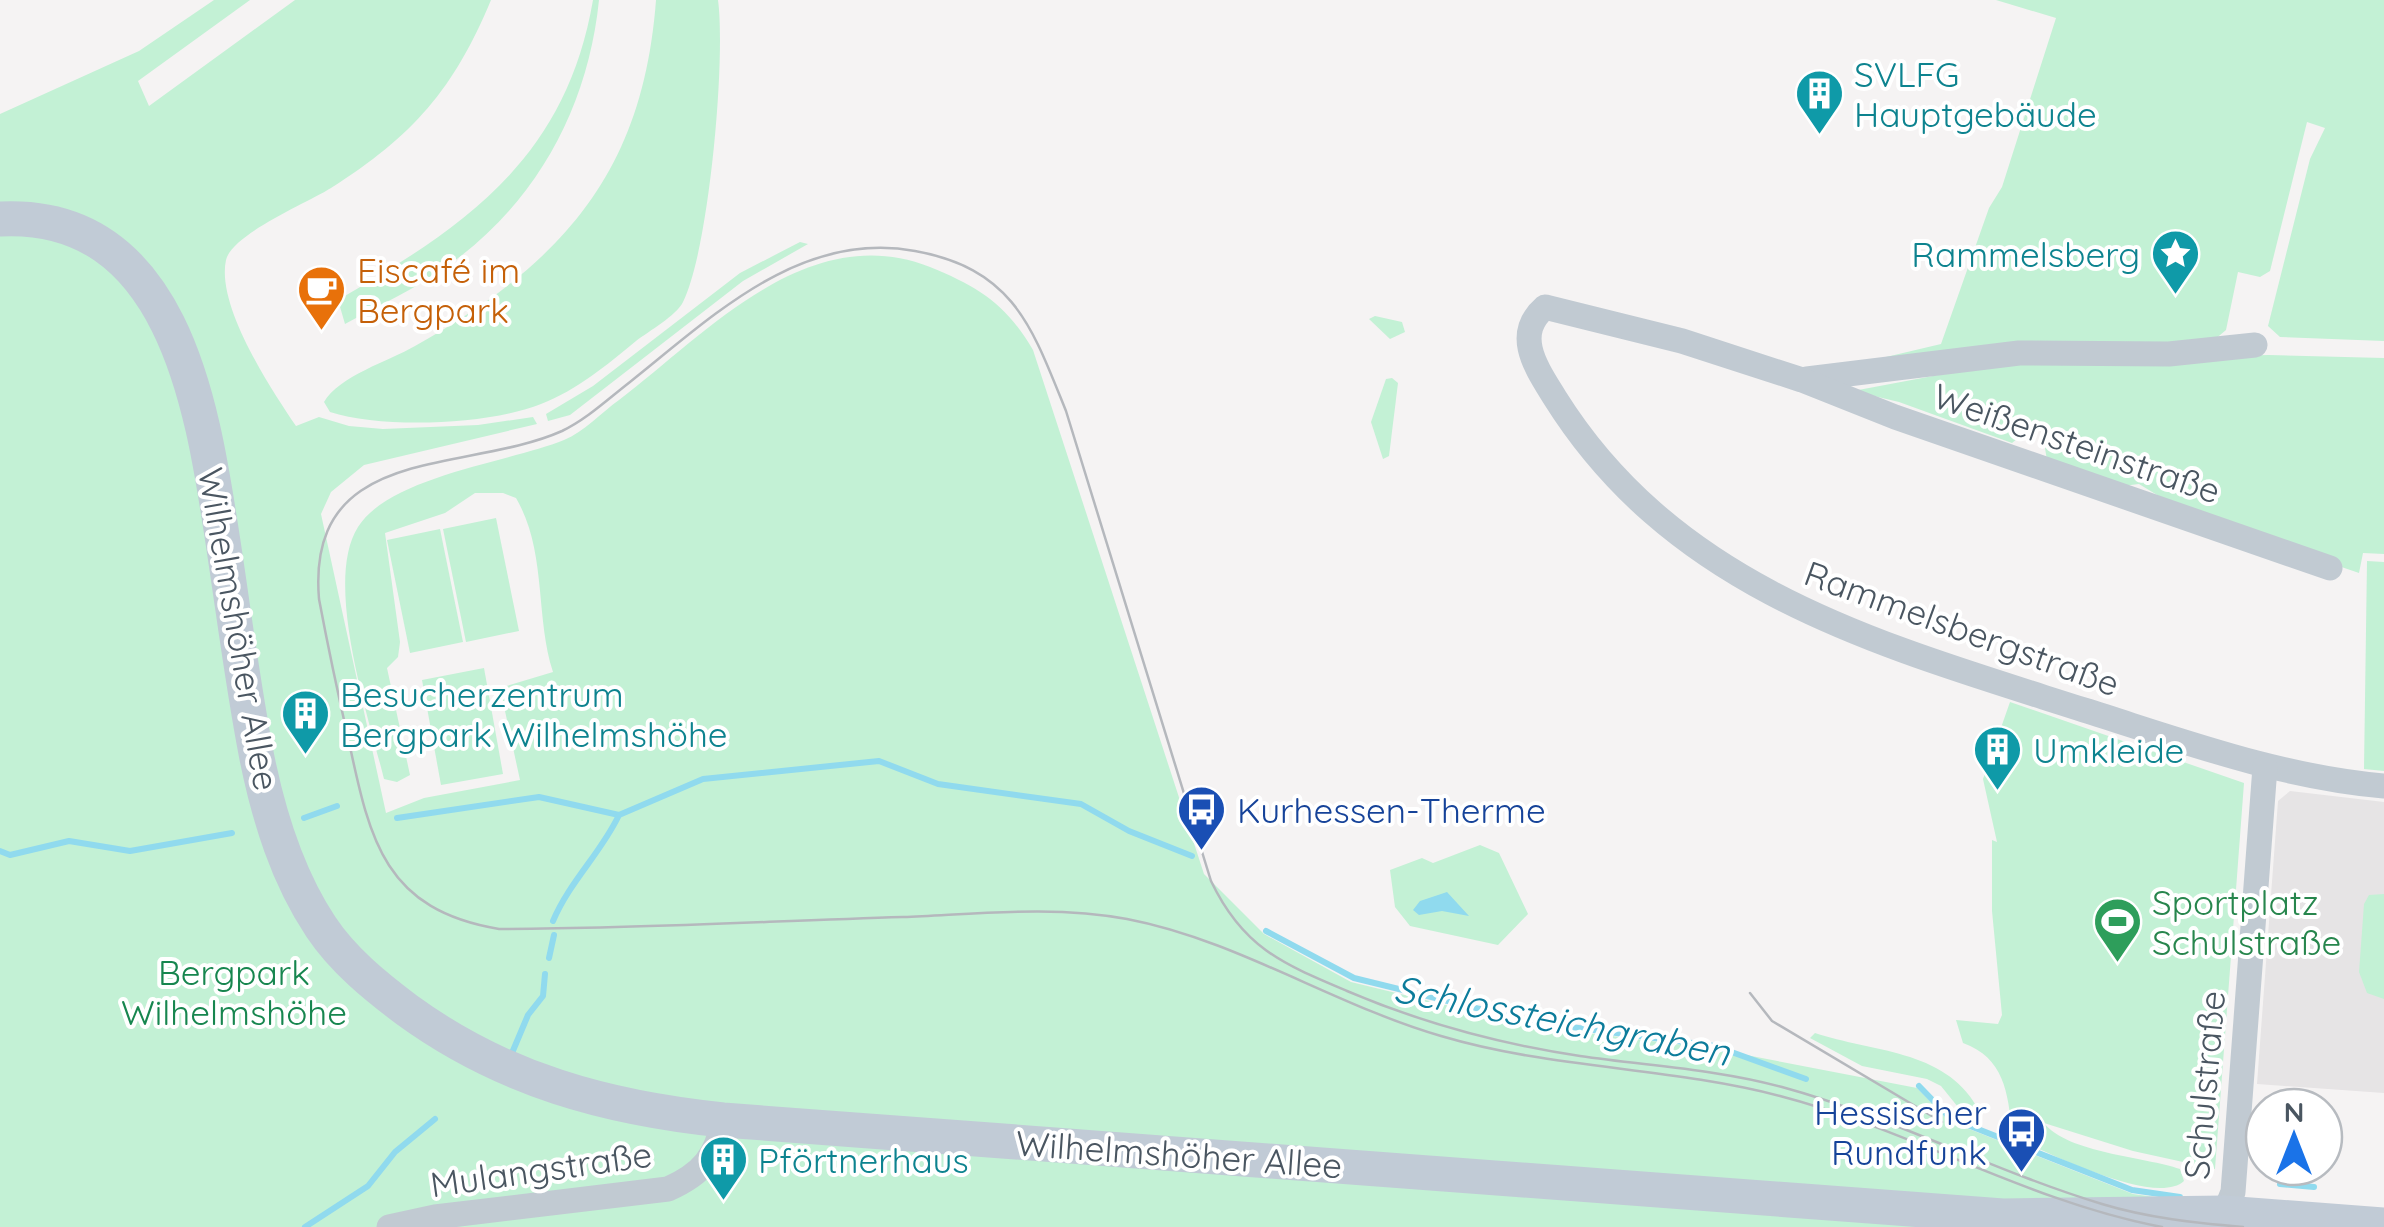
<svg xmlns="http://www.w3.org/2000/svg" width="2384" height="1227" viewBox="0 0 2384 1227" font-family="Quicksand,sans-serif">
	<style>
		.education { fill: #e6e4e5 }
		.green { fill: #c3f1d5 }
		.water { fill: #90daee }
		.lines { fill: none; stroke-linecap: round; stroke-linejoin: round }
		.stream { stroke: #90daee; stroke-width: 6 }
		.minor { stroke: #c1cad2; stroke-width: 25 }
		.secondary { stroke: #c1cbd6; stroke-width: 35 }
		.tram { stroke: #b5b8bd; stroke-width: 2.5 }
		.labels { text-anchor: middle; dominant-baseline: central; stroke-width: 8; stroke-linejoin: round; paint-order: stroke }
		.culture-label { font-size: 35px; fill: #0d838f; stroke: #fff; text-anchor: start }
		.food-label { font-size: 35px; fill: #c56008; stroke: #fff; text-anchor: start }
		.street-label { font-size: 35px; fill: #4a5661; stroke: #fff }
		.transit-label { font-size: 35px; fill: #164399; stroke: #fff; text-anchor: start }
		.leisure-label { font-size: 35px; fill: #27864d; stroke: #fff; text-anchor: start }
		.park-label { font-size: 35px; fill: #17864f; stroke: #fff }
		.water-label { font-size: 38px; font-style: italic; fill: #0c7c9b; stroke: #fff }
	</style>
	<rect width="100%" height="100%" fill="#f5f3f3"/>
	<polygon class="education" points="2290,791 2384,802 2384,1093 2257,1084 2278,801"/>
	<g class="green">
		<path d="M214,0H250L138,81L149,106L295,0H491C454,89 413,136 331,188C307,203 232,234 226,260C216,306 271,389 296,426L319,417L349,426L383,429L478,425L533,417L537,424L364,465L331,492L321,514L386,813L424,798L520,780L500,688L553,672C535,616 547,551 516,498L503,493H475L445,513L385,533L400,642L398,657L387,668L410,775L397,782L384,779C369,718 323,582 358,527C390,476 510,462 564,440C584,432 602,412 619,400C707,333 808,219 930,267C979,287 1006,304 1033,350L1204,874L1264,934L1351,982L1532,1026L1715,1049L1917,1088L1949,1121L2133,1194L2184,1201L2183,1227H0V114L139,51Z"/>
		<path d="M593,0H599C588,108 536,204 446,267C415,289 378,306 345,324L338,300C467,225 566,158 593,0Z"/>
		<path d="M656,0H718C726,59 709,250 683,302C676,316 649,331 636,341C607,365 577,390 541,404C489,425 383,429 330,412L324,402C339,376 389,361 415,346C562,263 643,174 656,0Z"/>
		<polygon points="1996,0 2384,0 2384,341 2280,337 2268,326 2310,159 2325,128 2307,122 2270,271 2260,277 2238,272 2226,330 2213,341 1831,370 1941,344 1989,208 2002,187 2056,18"/>
		<polygon points="800,242 808,244 743,281 570,415 548,421 546,414 593,386 740,273"/>
		<polygon points="1375,316 1402,322 1405,332 1390,339 1369,319"/>
		<polygon points="2269,355 2384,358 2384,554 2363,553 2359,573 2190,515 2139,484 2114,487 2047,460 2042,431 2032,427 2012,443 1899,402 1853,391 2018,360"/>
		<polygon points="1386,379 1392,378 1398,383 1389,456 1383,459 1371,422"/>
		<polygon points="496,518 519,631 466,642 443,529"/>
		<polygon points="440,529 463,642 410,653 387,540"/>
		<polygon points="2367,561 2384,562 2384,771 2364,769"/>
		<polygon points="484,668 503,774 441,785 422,680"/>
		<path d="M2010,702L2244,783L2215,1169L2133,1151L2044,1123C2067,1153 2146,1157 2180,1169L2184,1181C2157,1206 2057,1157 2026,1143L2012,1132C2008,1092 2004,1058 1963,1043L1956,1020L1998,1024L2002,1015L1992,911V840L1997,842L1983,779Z"/>
		<polygon points="1480,845 1499,853 1528,914 1498,945 1410,926 1395,907 1390,870 1422,858 1433,863"/>
		<polygon points="2384,894 2384,999 2367,993 2359,972 2364,904 2369,895"/>
		<path d="M1815,1033C1871,1052 1944,1049 1977,1107L1975,1117L1962,1112L1941,1086L1927,1079L1862,1066L1810,1038Z"/>
	</g>
	<polygon class="water" points="1447,892 1469,916 1442,911 1419,915 1413,910 1420,901"/>
	<g class="lines">
		<g class="stream">
			<polyline points="304,818 337,806"/>
			<polyline points="397,818 539,797 619,815"/>
			<polyline points="0,851 10,855 69,841 130,851 232,833"/>
			<path d="M553,921C570,881 601,853 619,815L703,779L879,761L938,784L1081,804L1129,831L1192,856"/>
			<polyline points="1266,931 1354,978 1533,1022 1715,1046 1806,1079"/>
			<polyline points="549,958 554,935"/>
			<polyline points="512,1053 528,1015 543,996 545,974"/>
			<polyline points="1919,1086 1950,1118 2132,1190 2180,1197"/>
			<polyline points="2280,1184 2314,1187"/>
			<polyline points="305,1227 368,1186 395,1152 435,1119"/>
		</g>
		<g class="minor">
			<polyline points="1807,379 2019,353 2169,354 2255,345"/>
			<path d="M2330,568L1895,417L1802,380L1682,341L1545,307C1513,335 1536,367 1555,398C1676,591 1881,645 2084,710C2183,741 2280,777 2384,786"/>
			<path d="M389,1227L435,1217L668,1189C702,1174 717,1156 723,1120"/>
			<polyline points="2219,1227 2233,1192 2265,767"/>
		</g>
		<path class="secondary" d="M0,219C176,210 203,412 223,542C234,614 243,687 257,758C269,817 287,876 321,927C343,960 375,986 407,1010C503,1080 607,1108 723,1120L2003,1216L2224,1213L2384,1225"/>
		<g class="tram">
			<polyline points="1750,993 1772,1021 1942,1122"/>
			<path d="M2162,1227C2029,1202 1911,1130 1780,1096C1669,1067 1552,1069 1441,1036C1334,1005 1237,940 1127,919C1054,905 977,914 903,917C769,921 633,929 499,929C385,910 370,841 349,742C338,694 328,647 319,599C306,442 466,474 562,431C587,419 608,399 630,382C713,316 800,230 915,251C1014,269 1032,327 1066,411L1211,881C1243,948 1283,964 1347,991C1422,1023 1500,1044 1580,1056C1648,1066 1716,1069 1782,1087C1892,1117 1993,1171 2102,1204C2148,1218 2196,1223 2243,1227"/>
		</g>
	</g>
	<defs>
		<symbol id="building-pin" viewBox="-11 -11 22 30"><path d="M0 17L-7.5 6A9.5 9.5 0 1 1 7.5 6Z" fill="#0f9aa8" stroke="#fff"/><path d="M-4-6H4V6H1V3H-1V6H-4ZM-2.5-4.3h1.7v1.8h-1.7ZM.8-4.3h1.7v1.8H.8ZM-2.5-1h1.7V.8h-1.7ZM.8-1h1.7V.8H.8Z" fill="#fff"/></symbol>
		<symbol id="sight-pin" viewBox="-11 -11 22 30"><path d="M0 17L-7.5 6A9.5 9.5 0 1 1 7.5 6Z" fill="#0f9aa8" stroke="#fff"/><path d="M0-6L1.8-2.2L6-1.7L2.9 1.2L3.7 5.4L0 3.3L-3.7 5.4L-2.9 1.2L-6-1.7L-1.8-2.2Z" fill="#fff"/></symbol>
		<symbol id="cafe-pin" viewBox="-11 -11 22 30"><path d="M0 17L-7.5 6A9.5 9.5 0 1 1 7.5 6Z" fill="#e8710a" stroke="#fff"/><path d="M-5.5-4.5H6V0H3Q3 3.5 0 3.5H-2.5Q-5.5 3.5-5.5 0ZM3-3.2v2h1.7v-2ZM-6 4.5H4V6H-6Z" fill="#fff"/></symbol>
		<symbol id="bus-pin" viewBox="-11 -11 22 30"><path d="M0 17L-7.5 6A9.5 9.5 0 1 1 7.5 6Z" fill="#1a4fb4" stroke="#fff"/><path d="M-5-6H5V4H4V6H2V4H-2V6H-4V4H-5ZM-3.5-4V0h7V-4ZM-3.5 1.2v1.5H-2V1.2ZM2 1.2v1.5H3.5V1.2Z" fill="#fff"/></symbol>
		<symbol id="stadium-pin" viewBox="-11 -11 22 30"><path d="M0 17L-7.5 6A9.5 9.5 0 1 1 7.5 6Z" fill="#2e9e5b" stroke="#fff"/><path d="M0-5a6.5 5 0 1 0 0 10a6.5 5 0 1 0 0-10ZM-3.5-1.8h7v3.6h-7Z" fill="#fff"/></symbol>
	</defs>
	<g fill-rule="evenodd">
		<use href="#building-pin" x="1792" y="66" width="55" height="75"/>
		<use href="#sight-pin" x="2148" y="226" width="55" height="75"/>
		<use href="#cafe-pin" x="294" y="262" width="55" height="75"/>
		<use href="#building-pin" x="278" y="686" width="55" height="75"/>
		<use href="#building-pin" x="1970" y="722" width="55" height="75"/>
		<use href="#bus-pin" x="1174" y="782" width="55" height="75"/>
		<use href="#stadium-pin" x="2090" y="894" width="55" height="75"/>
		<use href="#bus-pin" x="1994" y="1104" width="55" height="75"/>
		<use href="#building-pin" x="696" y="1132" width="55" height="75"/>
	</g>
	<g class="labels">
		<g class="culture-label">
			<text x="1854" y="74">SVLFG<tspan x="1854" dy="40">Hauptgebäude</tspan></text>
			<text x="2140" y="254" text-anchor="end">Rammelsberg</text>
			<text x="340" y="694">Besucherzentrum<tspan x="340" dy="40">Bergpark Wilhelmshöhe</tspan></text>
			<text x="2033" y="750">Umkleide</text>
			<text x="758" y="1160">Pförtnerhaus</text>
		</g>
		<g class="food-label">
			<text x="357" y="270">Eiscafé im<tspan x="357" dy="40">Bergpark</tspan></text>
		</g>
		<g class="street-label">
			<text transform="translate(2077 443) rotate(19)">Weißensteinstraße</text>
			<text transform="translate(1962 628) rotate(20)">Rammelsbergstraße</text>
			<text transform="translate(239 629) rotate(80)">Wilhelmshöher Allee</text>
			<text transform="translate(2204 1085) rotate(-85)">Schulstraße</text>
			<text transform="translate(1179 1154) rotate(4)">Wilhelmshöher Allee</text>
			<text transform="translate(541 1169) rotate(-8)">Mulangstraße</text>
		</g>
		<g class="transit-label">
			<text x="1237" y="810">Kurhessen-Therme</text>
			<text x="1987" y="1112" text-anchor="end">Hessischer<tspan x="1987" dy="40">Rundfunk</tspan></text>
		</g>
		<g class="leisure-label">
			<text x="2152" y="902">Sportplatz<tspan x="2152" dy="40">Schulstraße</tspan></text>
		</g>
		<g class="park-label">
			<text x="234" y="972">Bergpark<tspan x="234" dy="40">Wilhelmshöhe</tspan></text>
		</g>
		<g class="water-label">
			<text transform="translate(1562 1020) rotate(11)">Schlossteichgraben</text>
		</g>
	</g>
	<g transform="translate(2294 1137)"><circle r="48" fill="#ffffff" stroke="#b7bbc0" stroke-width="2.5"/>
	<path d="M0-8L18 38L0 25L-18 38Z" fill="#1a73e8"/>
	<text y="-15" font-size="28" font-weight="bold" text-anchor="middle" fill="#4a5661">N</text>
	</g>
</svg>
